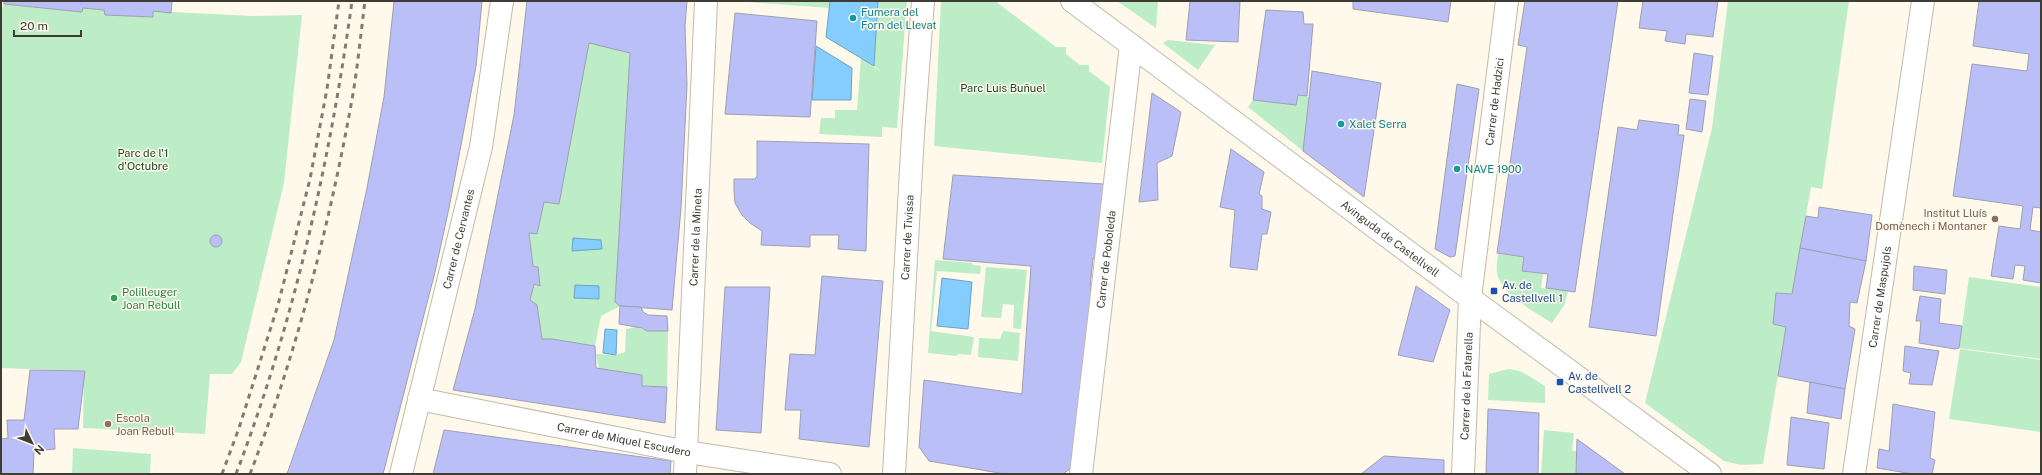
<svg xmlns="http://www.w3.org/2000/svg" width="2042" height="475" viewBox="0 0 2042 475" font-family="'Public Sans',sans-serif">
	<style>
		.green { fill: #bcedc7 }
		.water { fill: #84cdfe; stroke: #6fa2c2 }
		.building { fill: #bbbff8; stroke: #9e9faf }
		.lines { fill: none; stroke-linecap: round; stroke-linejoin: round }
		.street-casing { stroke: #c2bbab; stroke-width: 24 }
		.secondary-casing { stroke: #c2bbab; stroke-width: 24 }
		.street { stroke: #fff; stroke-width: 22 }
		.secondary { stroke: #fff; stroke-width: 22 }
		.rail { stroke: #807c74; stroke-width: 3; stroke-dasharray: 5 5; stroke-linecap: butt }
		.culture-dot { fill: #0f9aa8; stroke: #fef9eb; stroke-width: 1.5 }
		.education-dot { fill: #8d6e63; stroke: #fef9eb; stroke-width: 1.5 }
		.transit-dot { fill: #1a4fb4; stroke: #fef9eb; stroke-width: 1.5 }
		.leisure-dot { fill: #2e9e5b; stroke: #fef9eb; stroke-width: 1.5 }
		.labels { text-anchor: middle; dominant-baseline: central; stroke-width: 3; stroke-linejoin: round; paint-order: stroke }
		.culture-label { font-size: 11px; fill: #0d838f; stroke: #fef9eb; text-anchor: start }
		.park-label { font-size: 11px; fill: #184a29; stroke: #fef9eb }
		.street-label { font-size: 11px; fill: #3f3c36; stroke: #fef9eb }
		.education-label { font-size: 11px; fill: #785e54; stroke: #fef9eb; text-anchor: end }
		.transit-label { font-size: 11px; fill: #164399; stroke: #fef9eb; text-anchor: start }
		.leisure-label { font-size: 11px; fill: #27864d; stroke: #fef9eb; text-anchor: start }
	</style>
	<rect width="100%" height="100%" fill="#fef9eb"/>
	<g class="green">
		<polygon points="734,1 830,1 829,8"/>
		<polygon points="878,1 907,1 897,128 882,127 882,137 819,134 821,118 835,118 835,110 857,110 861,58 883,73 874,66"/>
		<polygon points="941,1 995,1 1056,47 1066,47 1066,54 1080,65 1089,65 1089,71 1110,87 1102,163 934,146"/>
		<polygon points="1117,1 1158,1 1156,28"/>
		<polygon points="1728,1 1849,1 1822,189 1811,187 1792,294 1777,293 1786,327 1763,464 1741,465 1724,461 1645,403 1712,128"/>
		<polygon points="4,4 82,12 83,8 104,10 105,15 153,17 153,11 252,16 302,15 284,183 241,362 232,374 210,374 205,434 83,428 84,371 1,368 1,10"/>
		<polygon points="1168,40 1215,45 1198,70 1163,43"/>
		<polygon points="589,43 630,53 615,302 620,306 601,316 595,346 552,339 542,339 537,305 530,300 534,284 539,286 538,268 533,266 529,233 537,234 544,202 559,204"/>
		<polygon points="1298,95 1309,97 1303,151 1248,107 1253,100 1295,105"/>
		<path d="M1498,254L1524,257L1522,271L1543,274L1541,288L1568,291L1565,304L1552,323C1535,312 1511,300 1500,281C1495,273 1497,263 1498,254Z"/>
		<polygon points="935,260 972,263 973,265 981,266 980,274 937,271 931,331 974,337 971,355 958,354 957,356 928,353"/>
		<polygon points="986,267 1027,270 1021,329 1013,328 1014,305 1003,304 1001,318 981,317"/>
		<polygon points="1969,277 2041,287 2041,359 1959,348"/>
		<polygon points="636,327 647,331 668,331 667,387 642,386 642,375 599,369 596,354 616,355 625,352 626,329"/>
		<polygon points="1003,331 1020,333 1018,361 978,357 979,338 1000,339"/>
		<polygon points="1960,349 2041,360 2041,432 1949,419"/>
		<path d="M1508,369C1522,369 1533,379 1545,386V403L1488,400L1489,374Z"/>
		<polygon points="1544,430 1574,433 1572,451 1577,451 1576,474 1541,474"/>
		<polygon points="73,448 151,454 150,474 72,474"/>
	</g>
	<g class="water">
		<polygon points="830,1 878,1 874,66 826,37"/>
		<polygon points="816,46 852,68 851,100 812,100"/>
		<polygon points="573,238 601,240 602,249 572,251"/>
		<polygon points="942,278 972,282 968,329 937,326"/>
		<polygon points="575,285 599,286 599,299 574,298"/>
		<polygon points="605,329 617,330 616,355 603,353"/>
	</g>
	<g class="building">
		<polygon points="4,1 171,1 172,2 171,13 153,11 153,17 105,15 104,10 83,8 82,12 4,4"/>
		<polygon points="394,1 482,1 476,66 449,208 435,272 383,474 287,474 334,340 367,188 384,97"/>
		<polygon points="527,1 687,1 685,26 687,85 681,208 672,310 620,306 615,302 630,53 589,43 559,204 544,202 537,234 529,233 533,266 538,267 540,286 534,284 530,300 537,305 542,339 552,339 595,346 596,368 642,375 642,386 667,387 665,423 453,390 475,309 514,115"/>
		<polygon points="1190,1 1240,1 1238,42 1186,40"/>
		<polygon points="1353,1 1451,1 1448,22 1353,9"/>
		<polygon points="1525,1 1618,1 1575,292 1546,288 1548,274 1522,271 1524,257 1497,253 1527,47 1518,45"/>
		<polygon points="1643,1 1718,1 1713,37 1686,34 1685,44 1665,41 1667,31 1639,28"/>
		<polygon points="1979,1 2041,1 2041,208 2033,207 2030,230 2041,232 2041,283 2023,280 2025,266 2015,265 2013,279 1991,276 1999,226 2020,229 2023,206 1953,196 1972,64 2027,71 2029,54 1973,46"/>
		<polygon points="1266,10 1303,12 1304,24 1313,24 1307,96 1298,95 1296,105 1253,100"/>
		<polygon points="735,13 817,21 810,117 725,114"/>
		<polygon points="1694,53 1713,56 1708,95 1689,93"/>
		<polygon points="1312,71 1381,83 1364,197 1303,151"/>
		<polygon points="1457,84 1479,89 1455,256 1450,257 1435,249"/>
		<polygon points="1152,93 1181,112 1172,156 1157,163 1158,200 1139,202"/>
		<polygon points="1690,99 1706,101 1702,132 1686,129"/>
		<polygon points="1639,120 1679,125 1678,135 1684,135 1656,336 1589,327 1618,127 1637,130"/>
		<polygon points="757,141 869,144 866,251 838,249 839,235 810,235 810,247 761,245 762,231 750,223 742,215 735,203 734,191 734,179 755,179 757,176"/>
		<polygon points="1231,149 1264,172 1259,194 1262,196 1262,209 1271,212 1267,234 1262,234 1257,270 1230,267 1235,210 1220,207"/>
		<polygon points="953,175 1104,184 1096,258 1093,258 1090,287 1093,295 1078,453 1070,469 1063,474 1005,474 929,461 919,447 924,380 1022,394 1031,266 943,259"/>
		<polygon points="1819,207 1872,215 1866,261 1800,248 1806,216 1818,218"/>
		<circle cx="216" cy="241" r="6"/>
		<polygon points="1800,248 1866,261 1857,303 1850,302 1849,326 1855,329 1845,389 1778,376 1786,327 1773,324 1776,293 1792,294"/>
		<polygon points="1914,266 1947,270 1945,294 1913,290"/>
		<polygon points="822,276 883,281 869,447 799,439 801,410 785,410 790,354 815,355"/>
		<polygon points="1416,286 1450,310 1433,362 1398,355"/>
		<polygon points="725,287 770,287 761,433 716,430"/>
		<polygon points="1920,296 1941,299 1939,323 1962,326 1959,348 1955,349 1919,343 1921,321 1916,321"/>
		<polygon points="620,306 641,307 643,312 648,315 667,316 668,331 647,331 642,328 619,324"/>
		<polygon points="1905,346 1939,351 1932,385 1909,384 1911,373 1903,371"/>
		<polygon points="30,370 85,371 78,429 54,429 55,449 34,451 33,474 1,474 1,439 8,438 7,420 24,420"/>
		<polygon points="1810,382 1845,389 1841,419 1807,413"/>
		<polygon points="1893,404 1935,412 1930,458 1935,460 1932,474 1913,474 1877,468 1879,449 1889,451"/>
		<polygon points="1488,409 1539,413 1538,474 1486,474"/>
		<polygon points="1791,417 1829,423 1824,469 1787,465"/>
		<polygon points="444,430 671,461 670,474 433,474"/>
		<polygon points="1577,439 1625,474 1576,474"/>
		<polygon points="1384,456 1444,460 1444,474 1361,474"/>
	</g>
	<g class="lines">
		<defs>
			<g id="street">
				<path id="s1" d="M419,399L687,452L830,474"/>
				<path id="s2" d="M401,474L481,147L502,1"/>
				<path id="s3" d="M685,474L706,1"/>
				<path id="s4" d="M894,474L913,134L923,1"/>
				<path id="s5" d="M1081,474L1131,45"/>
				<path id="s6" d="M1463,474L1470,298L1507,1"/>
				<path id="s7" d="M1854,474L1923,1"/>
			</g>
			<g id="secondary">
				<path id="s8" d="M1072,1L1470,298L1710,474"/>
			</g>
		</defs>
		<use href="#street" class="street-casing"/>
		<use href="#secondary" class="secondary-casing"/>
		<use href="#street" class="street"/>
		<use href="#secondary" class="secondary"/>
		<g class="rail">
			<polyline points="222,474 239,428 278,305 310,179 327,89 339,1"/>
			<path d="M236,474C294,322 330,162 352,1"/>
			<path d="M250,474C297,352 330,223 353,94C358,63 361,32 365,1"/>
		</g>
	</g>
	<g class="culture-dot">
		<circle cx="853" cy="18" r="4"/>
		<circle cx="1341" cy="124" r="4"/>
		<circle cx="1457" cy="169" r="4"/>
	</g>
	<g class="education-dot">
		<circle cx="1995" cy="219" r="4"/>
		<circle cx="108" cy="424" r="4"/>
	</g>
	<g class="transit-dot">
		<rect x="1490" y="287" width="8" height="8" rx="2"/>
		<rect x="1556" y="378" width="8" height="8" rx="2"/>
	</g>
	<circle class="leisure-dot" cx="114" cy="298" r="4"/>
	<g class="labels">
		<g class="culture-label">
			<text x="861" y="12">Fumera del<tspan x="861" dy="13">Forn del Llevat</tspan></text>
			<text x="1349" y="124">Xalet Serra</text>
			<text x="1465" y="169">NAVE 1900</text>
		</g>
		<g class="park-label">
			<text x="1003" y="88">Parc Luis Buñuel</text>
			<text x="143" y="153">Parc de l'1<tspan x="143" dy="13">d'Octubre</tspan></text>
		</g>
		<g class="street-label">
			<text stroke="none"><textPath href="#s6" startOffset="374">Carrer de Hadzici</textPath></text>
			<text stroke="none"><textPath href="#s4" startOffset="237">Carrer de Tivissa</textPath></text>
			<text stroke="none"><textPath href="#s3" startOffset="237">Carrer de la Mineta</textPath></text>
			<text stroke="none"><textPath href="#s2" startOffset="242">Carrer de Cervantes</textPath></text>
			<text stroke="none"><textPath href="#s8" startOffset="397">Avinguda de Castellvell</textPath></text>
			<text stroke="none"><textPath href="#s5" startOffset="216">Carrer de Poboleda</textPath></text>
			<text stroke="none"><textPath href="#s7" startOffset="179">Carrer de Maspujols</textPath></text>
			<text stroke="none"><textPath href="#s6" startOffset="88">Carrer de la Fatarella</textPath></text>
			<text stroke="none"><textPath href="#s1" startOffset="209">Carrer de Miquel Escudero</textPath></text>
		</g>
		<g class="education-label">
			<text x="1987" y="213">Institut Lluís<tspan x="1987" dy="13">Domènech i Montaner</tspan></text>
			<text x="116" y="418" text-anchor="start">Escola<tspan x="116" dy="13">Joan Rebull</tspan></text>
		</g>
		<g class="transit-label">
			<text x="1502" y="285">Av. de<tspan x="1502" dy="13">Castellvell 1</tspan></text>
			<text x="1568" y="376">Av. de<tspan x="1568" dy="13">Castellvell 2</tspan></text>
		</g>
		<g class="leisure-label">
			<text x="122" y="292">Polilleuger<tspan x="122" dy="13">Joan Rebull</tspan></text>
		</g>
	</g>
	<rect width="2042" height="475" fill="none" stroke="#3f3c36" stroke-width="4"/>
	<g transform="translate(32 443) rotate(133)" stroke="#fef9eb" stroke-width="3" paint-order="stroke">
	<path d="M0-3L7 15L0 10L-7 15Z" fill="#3f3c36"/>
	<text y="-6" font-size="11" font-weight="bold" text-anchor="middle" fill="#3f3c36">N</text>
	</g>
	<path d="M14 30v6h67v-6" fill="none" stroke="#3f3c36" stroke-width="2"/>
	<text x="20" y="30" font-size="12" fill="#3f3c36" stroke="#fef9eb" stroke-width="3" paint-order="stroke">20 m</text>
</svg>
